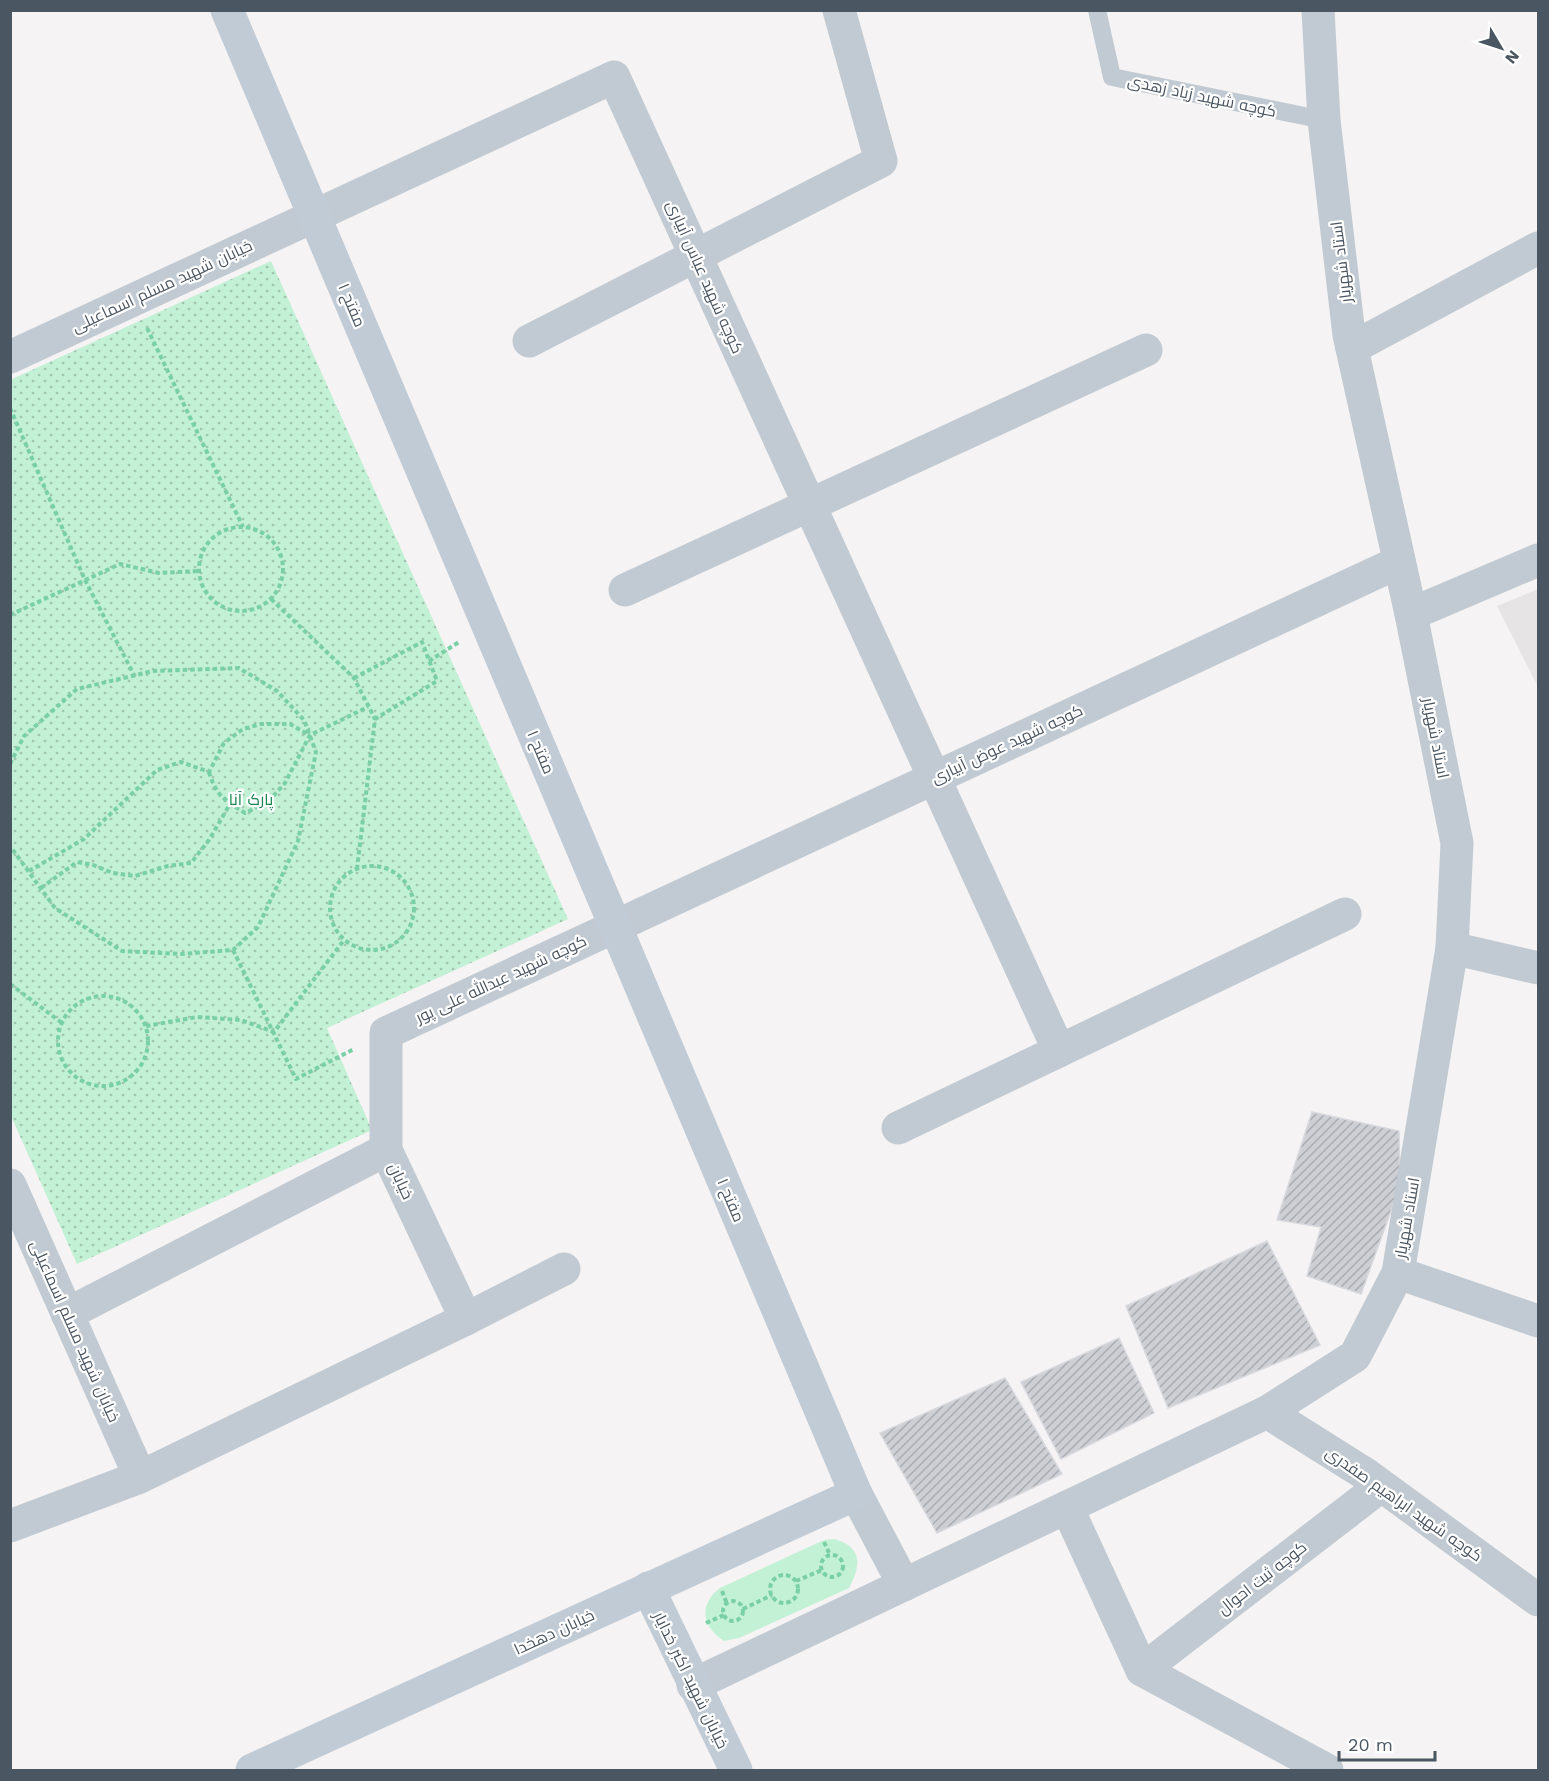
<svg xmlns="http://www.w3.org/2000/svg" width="1549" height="1781" viewBox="0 0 1549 1781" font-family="'Work Sans',Cairo,sans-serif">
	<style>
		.education { fill: #e6e4e5 }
		.grass { fill: #c3f1d5 }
		.park { fill: url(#park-dots) }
		.building { fill: url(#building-hatch); stroke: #d7d9de; stroke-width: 1.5 }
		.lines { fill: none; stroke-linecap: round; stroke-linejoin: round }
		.path { stroke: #7ad0a6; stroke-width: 4; stroke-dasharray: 4.5 3; stroke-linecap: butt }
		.lane { stroke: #c1cad2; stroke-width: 18 }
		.street { stroke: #c1cad2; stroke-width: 33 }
		.secondary { stroke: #c1cbd6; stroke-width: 33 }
		.labels { text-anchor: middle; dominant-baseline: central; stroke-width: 4.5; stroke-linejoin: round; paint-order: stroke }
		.street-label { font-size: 16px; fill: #4a5661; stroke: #fff }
		.park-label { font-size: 16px; fill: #17864f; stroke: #fff }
	</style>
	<defs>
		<pattern id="park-dots" width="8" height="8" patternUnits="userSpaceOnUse" patternTransform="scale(1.5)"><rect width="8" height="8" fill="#c3f1d5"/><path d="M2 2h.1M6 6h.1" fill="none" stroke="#a0c6b0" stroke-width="1.8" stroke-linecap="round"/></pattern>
		<pattern id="building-hatch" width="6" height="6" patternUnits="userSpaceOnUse" patternTransform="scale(1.5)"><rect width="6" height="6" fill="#cdcfd5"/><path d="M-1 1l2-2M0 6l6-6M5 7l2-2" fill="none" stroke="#a8abb0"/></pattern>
	</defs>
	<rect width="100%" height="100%" fill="#f5f3f3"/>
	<polygon class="education" points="1538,589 1538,687 1497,606"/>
	<path class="grass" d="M834,1539C863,1547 861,1565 849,1588L739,1638L724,1641C701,1626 699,1604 720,1588L824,1540Z"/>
	<polygon class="park" points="271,261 568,919 327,1028 372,1130 77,1264 11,1116 10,380"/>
	<g class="building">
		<polygon points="1312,1112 1399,1131 1400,1186 1361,1294 1307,1276 1321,1227 1277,1220"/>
		<polygon points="1267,1241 1320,1345 1168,1408 1126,1306"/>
		<polygon points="1119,1338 1154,1413 1061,1459 1021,1382"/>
		<polygon points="1005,1378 1062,1474 937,1533 880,1433"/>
	</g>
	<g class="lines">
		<g class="path">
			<polyline points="147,328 243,527"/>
			<polyline points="10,408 85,580 134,675"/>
			<circle cx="241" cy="569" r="42"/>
			<polyline points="271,599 354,678 375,719 357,869"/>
			<polyline points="10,615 120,564 159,573 200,571"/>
			<polyline points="429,661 459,642"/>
			<polyline points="354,678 422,642 437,681 375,719"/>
			<polyline points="10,764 24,736 77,689 153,671 239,668 277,691 304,720 316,752 298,841 258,927 233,950 181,954 122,951 55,908 10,846"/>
			<path d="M209,772C216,796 225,800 245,813L268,802L285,783L310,735L368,707"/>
			<circle cx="372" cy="908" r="42"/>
			<polyline points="29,871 84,839 157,770 181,762 209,772 224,743 243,729 261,724 290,724 309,735"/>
			<polyline points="41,888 77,862 93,865 113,873 135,876 168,866 191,863 209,840 230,804"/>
			<polyline points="233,950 296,1079 354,1049"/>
			<polyline points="10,984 62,1023"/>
			<circle cx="103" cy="1041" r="45"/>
			<polyline points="146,1026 197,1017 241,1020 274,1032 344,940"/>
			<polyline points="824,1542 830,1555"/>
			<circle cx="832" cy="1566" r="11"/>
			<circle cx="784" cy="1589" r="14"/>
			<polyline points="796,1581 822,1570"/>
			<polyline points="722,1591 727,1604"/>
			<circle cx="733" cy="1611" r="10"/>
			<polyline points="743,1609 772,1595"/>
			<polyline points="706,1623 724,1615"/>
		</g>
		<polyline class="lane" points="1097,10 1112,77 1324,120"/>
		<g class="street">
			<polyline points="529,341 881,161 839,10"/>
			<polyline points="1352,348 1538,248"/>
			<polyline points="10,357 614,77 1059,1051"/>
			<polyline points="625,590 1146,350"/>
			<polyline points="1411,614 1538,560"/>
			<polyline points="1452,948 1538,968"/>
			<polyline points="898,1128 1345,914"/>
			<polyline points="10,1185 140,1477"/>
			<polyline points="1398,1273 1538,1321"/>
			<polyline points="67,1314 386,1150"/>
			<polyline points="466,1319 386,1150 386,1033 1399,562"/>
			<polyline points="1267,1412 1367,1475 1538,1600"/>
			<polyline points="856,1494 904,1585"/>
			<polyline points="1067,1507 1142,1670"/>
			<polyline points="10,1526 140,1477 466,1319 564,1269"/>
			<polyline points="693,1685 1267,1412 1355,1356 1398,1273 1452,948 1457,843 1411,614 1349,335 1324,120 1318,10"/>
			<polyline points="1327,1770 1142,1670 1381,1486"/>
		</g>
		<g class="secondary">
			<polyline points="227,10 856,1494 252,1770"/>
			<polyline points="648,1588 736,1770"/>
		</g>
	</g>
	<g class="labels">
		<g class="street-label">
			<text transform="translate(1202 96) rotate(12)">کوچه شهید زیاد زهدی</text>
			<text transform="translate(1341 262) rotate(-97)">استاد شهریار</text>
			<text transform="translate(705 277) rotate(66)">کوچه شهید عباس آبیاری</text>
			<text transform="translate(162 286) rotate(-25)">خیابان شهید مسلم اسماعیلی</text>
			<text transform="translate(352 305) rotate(67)">مفتح ۱</text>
			<text transform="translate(1436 738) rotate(79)">استاد شهریار</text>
			<text transform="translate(1007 744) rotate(-25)">کوچه شهید عوض آبیاری</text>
			<text transform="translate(541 752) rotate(67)">مفتح ۱</text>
			<text transform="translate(501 979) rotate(-25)">کوچه شهید عبدالله علی پور</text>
			<text transform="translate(401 1181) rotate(65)">خیابان</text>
			<text transform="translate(731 1200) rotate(67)">مفتح ۱</text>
			<text transform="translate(1407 1218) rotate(-80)">استاد شهریار</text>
			<text transform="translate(75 1331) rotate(66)">خیابان شهید مسلم اسماعیلی</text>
			<text transform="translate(1404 1504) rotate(35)">کوچه شهید ابراهیم صفدری</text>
			<text transform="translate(1262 1578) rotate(-38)">کوچه ثبت احوال</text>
			<text transform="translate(554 1632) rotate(-25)">خیابان دهخدا</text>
			<text transform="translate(691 1680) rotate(64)">خیابان شهید اکبر خدایار</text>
		</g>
		<g class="park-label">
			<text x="251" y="799">پارک آنا</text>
		</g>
	</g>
	<rect width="1549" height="1781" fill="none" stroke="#4a5661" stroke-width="24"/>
	<g transform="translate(1501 48) rotate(129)" stroke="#ffffff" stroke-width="4.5" paint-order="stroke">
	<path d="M0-4.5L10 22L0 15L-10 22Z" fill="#4a5661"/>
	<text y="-9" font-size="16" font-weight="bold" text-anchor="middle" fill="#4a5661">N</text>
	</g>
	<path d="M1339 1751v9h96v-9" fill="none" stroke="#4a5661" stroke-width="3"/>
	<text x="1348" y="1751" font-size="18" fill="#4a5661" stroke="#ffffff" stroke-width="4.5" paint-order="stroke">20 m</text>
</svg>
